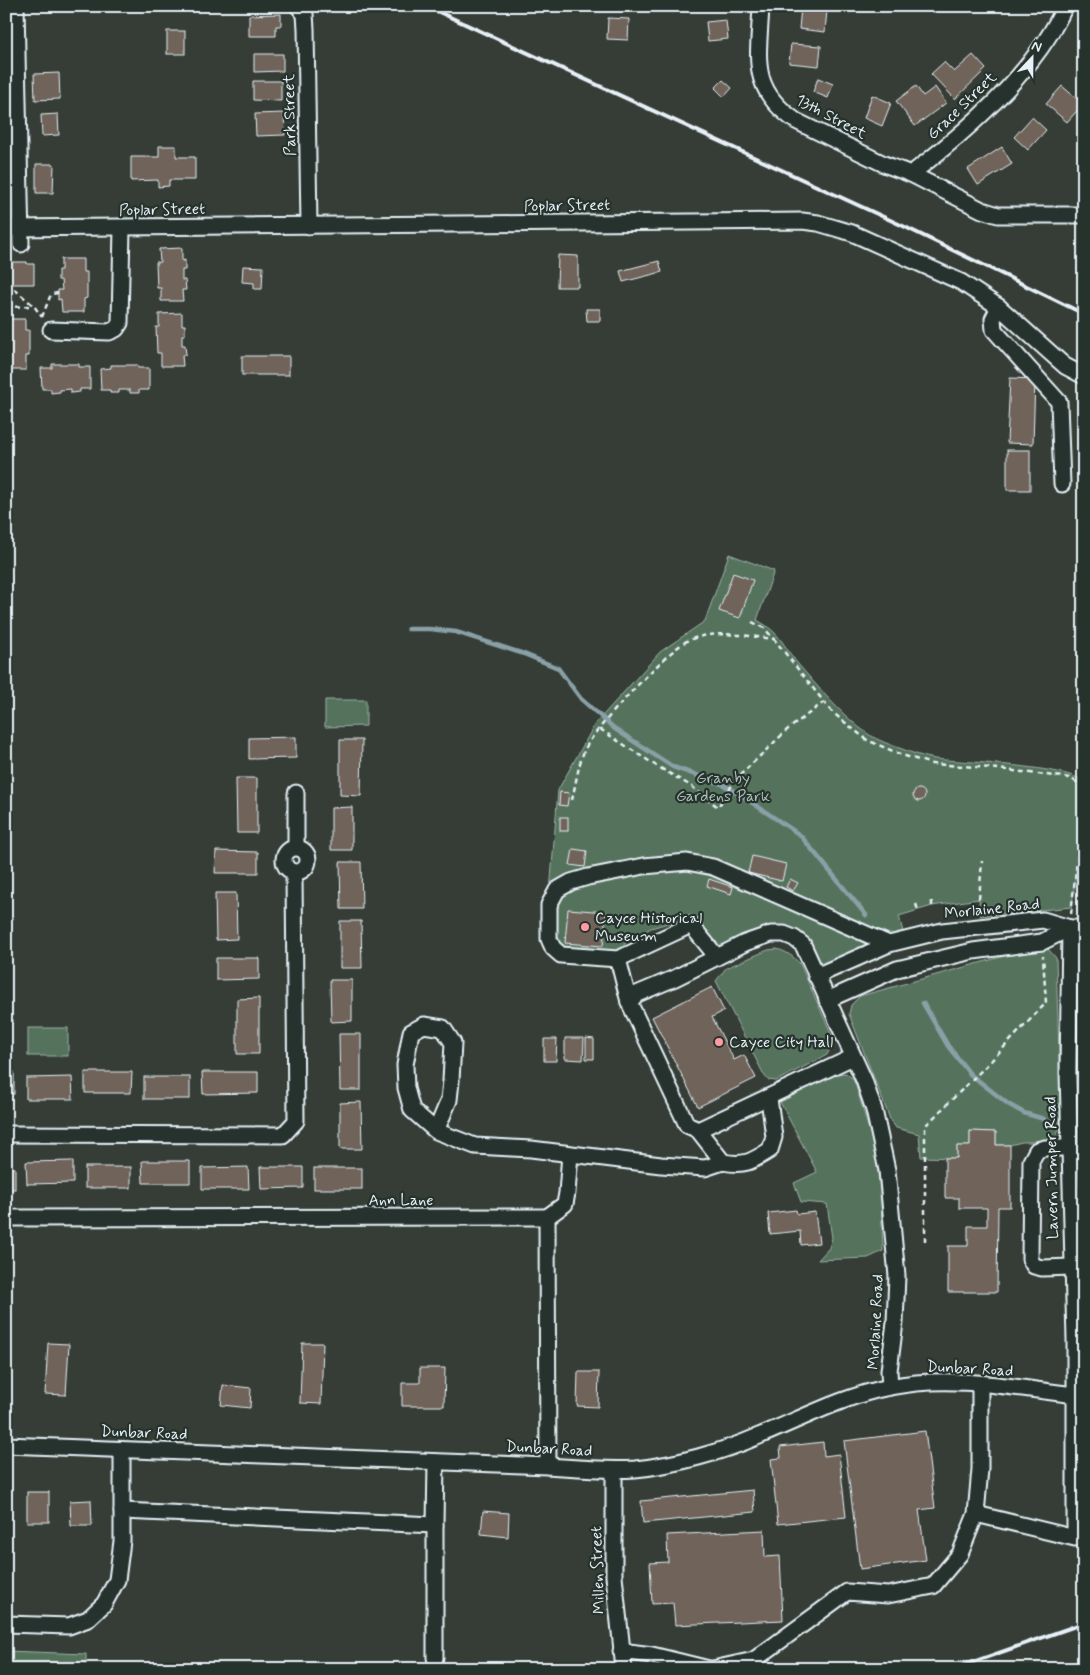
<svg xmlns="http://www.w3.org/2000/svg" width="1090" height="1675" viewBox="0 0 1090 1675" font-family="Mynerve,sans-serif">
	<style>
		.green { fill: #55735c; stroke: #9eb2aa }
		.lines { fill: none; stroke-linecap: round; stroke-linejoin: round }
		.stream { stroke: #8aa0a7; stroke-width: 4.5 }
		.building { fill: #6f645a; stroke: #e8f1f8 }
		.minor-casing { stroke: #e8f1f8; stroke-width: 19 }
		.path { stroke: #e8f1f8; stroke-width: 2.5; stroke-dasharray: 5 4; stroke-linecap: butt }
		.minor { stroke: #26332d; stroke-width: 15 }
		.rail { stroke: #e8f1f8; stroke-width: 4 }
		.poi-dot { fill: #ff9aa2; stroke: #26332d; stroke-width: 2 }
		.labels { text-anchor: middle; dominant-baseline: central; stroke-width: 4.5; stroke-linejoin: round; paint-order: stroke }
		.street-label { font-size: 16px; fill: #e8f1f8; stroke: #26332d }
		.park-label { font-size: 16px; fill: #adbfba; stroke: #26332d }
		.poi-label { font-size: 16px; fill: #e8f1f8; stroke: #26332d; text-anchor: start }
	</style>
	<rect width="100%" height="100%" fill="#353d36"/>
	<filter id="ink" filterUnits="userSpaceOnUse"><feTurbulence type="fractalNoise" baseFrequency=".02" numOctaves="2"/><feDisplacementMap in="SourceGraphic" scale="10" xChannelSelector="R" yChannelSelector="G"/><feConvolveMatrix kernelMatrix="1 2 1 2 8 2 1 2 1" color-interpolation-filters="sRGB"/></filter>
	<g filter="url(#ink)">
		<g class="green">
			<path d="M729,554L774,571L757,620C781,633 782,644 798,664C818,687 842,716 868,734C877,740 891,745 902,749C912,753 924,757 935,759C962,762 1069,766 1084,782V798L1072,907L980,916L979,899L932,906L899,916L905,940L816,976L800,949L779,939L721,948L696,924L679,920L651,928L625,943L618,959L561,955L549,905L558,790L595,724L660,652L705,621Z"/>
			<polygon points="325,700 366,700 366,726 325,727"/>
			<path d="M777,949C787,952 793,956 800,964L834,1040L827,1055L776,1081L768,1080L764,1075L716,981L726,968L768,950Z"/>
			<polygon points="1030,949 1048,949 1056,958 1061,1118 1057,1136 1045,1142 1022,1142 1010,1145 996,1145 996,1132 970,1131 970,1146 957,1146 957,1158 921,1157 919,1134 896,1128 890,1119 849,1014 851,1005 860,996"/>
			<rect x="28" y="1028" width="40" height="28"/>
			<polygon points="846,1073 853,1079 856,1086 875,1150 881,1198 883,1251 868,1258 818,1260 829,1248 832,1238 827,1204 801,1202 794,1183 817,1172 780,1102 835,1074"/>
			<polygon points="6,1651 86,1654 86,1669 6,1669"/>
		</g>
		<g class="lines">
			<g class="stream">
				<polyline points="408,629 430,629 456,632 524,654 558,668 581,699 615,729 673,767 722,784 742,796 800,835 866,915"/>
				<polyline points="923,1003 948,1046 970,1074 1008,1104 1024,1113 1044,1119"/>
			</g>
		</g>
		<g class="building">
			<polygon points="801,7 827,10 825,32 799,29"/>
			<polygon points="281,14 281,26 276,26 276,36 249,36 249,15"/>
			<polygon points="608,18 629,19 628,40 607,39"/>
			<polygon points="726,20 728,39 708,41 706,22"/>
			<rect x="167" y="31" width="18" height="23"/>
			<polygon points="791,44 821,46 819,66 789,63"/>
			<polygon points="254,54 283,54 283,71 254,72"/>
			<polygon points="973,55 986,69 955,99 931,74 944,62 954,72"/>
			<polygon points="59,73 60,99 35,100 34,74"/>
			<polygon points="818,78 833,84 828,98 813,92"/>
			<polygon points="723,80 732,88 724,97 715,88"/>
			<polygon points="253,81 281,81 281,101 253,100"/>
			<polygon points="916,86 923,96 935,87 946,103 915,126 896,101"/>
			<polygon points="1062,86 1083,104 1067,122 1046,104"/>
			<polygon points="872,95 891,103 882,126 864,118"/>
			<polygon points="284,113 285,135 256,136 255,114"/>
			<polygon points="58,114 59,135 42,136 41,115"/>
			<polygon points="1032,117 1046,130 1028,150 1014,137"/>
			<polygon points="159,146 176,146 176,157 195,157 195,180 169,180 169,186 158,187 158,180 131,181 131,157 159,157"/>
			<polygon points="1002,147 1012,164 978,185 968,169"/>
			<polygon points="36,164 54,164 53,193 36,193"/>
			<polygon points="182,248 182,261 185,260 185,270 182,270 182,280 185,280 186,290 182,290 183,301 161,301 161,288 157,288 156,262 160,262 159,249"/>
			<polygon points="558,255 578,256 578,287 557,287"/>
			<polygon points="61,259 83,259 83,272 87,272 87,298 84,299 84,312 62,312 61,299 58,300 58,290 62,290 61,280 58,280 58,270 61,270"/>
			<polygon points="659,261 662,272 623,282 620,271"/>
			<polygon points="12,262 27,262 27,264 34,264 34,284 6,284 6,265 12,265"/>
			<polygon points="243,266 263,267 262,289 254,289 254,283 242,282"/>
			<polygon points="586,309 600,309 600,321 587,321"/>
			<polygon points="182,313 182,325 185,325 185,335 182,335 182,345 185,345 186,355 182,355 183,366 161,366 161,353 157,353 156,327 159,327 159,314"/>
			<polygon points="6,319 25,319 25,330 29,330 29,356 26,356 26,370 6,370"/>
			<rect x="242" y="356" width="47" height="19"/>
			<polygon points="52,364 79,364 79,367 90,367 90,389 80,389 80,392 71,393 71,389 60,390 60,392 51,393 51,389 42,389 41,368 52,368"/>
			<polygon points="111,365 138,365 138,368 149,368 149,390 139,390 139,393 130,393 130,390 119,390 119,393 110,393 110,390 101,390 100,369 111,368"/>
			<polygon points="1010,378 1035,379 1033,444 1007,443"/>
			<rect x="1007" y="450" width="23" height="40"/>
			<polygon points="733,573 753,580 740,618 719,611"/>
			<polygon points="296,737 296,758 249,759 249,738"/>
			<polygon points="340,740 362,740 361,796 340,795"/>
			<polygon points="236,778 257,778 257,833 237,833"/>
			<circle cx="919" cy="795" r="6"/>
			<polygon points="560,792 569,793 567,806 559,805"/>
			<polygon points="352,807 352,850 331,850 331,808"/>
			<rect x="560" y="817" width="8" height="14"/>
			<polygon points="573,849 587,851 585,867 570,865"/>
			<polygon points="216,851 258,852 258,873 215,873"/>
			<polygon points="752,856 786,864 782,881 748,873"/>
			<polygon points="340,862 361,862 362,909 341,909"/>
			<polygon points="709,879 733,887 731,894 707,886"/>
			<polygon points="790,879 798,883 793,891 786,887"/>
			<polygon points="215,893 236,893 237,939 216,940"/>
			<polygon points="568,909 606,912 603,946 565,943"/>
			<polygon points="340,921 361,921 362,968 340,968"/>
			<polygon points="216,958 259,958 259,979 216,980"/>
			<polygon points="330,980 352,980 352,1021 331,1022"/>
			<polygon points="712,987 724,1011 712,1017 734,1060 744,1055 756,1078 698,1107 652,1017"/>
			<polygon points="259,998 259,1054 237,1054 237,999"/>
			<polygon points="339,1034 361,1034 361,1090 340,1090"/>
			<polygon points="565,1038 584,1038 583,1060 565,1059"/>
			<polygon points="586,1038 594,1039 594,1059 586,1059"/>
			<polygon points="544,1039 557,1039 556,1061 544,1061"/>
			<rect x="6" y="1072" width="8" height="22"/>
			<polygon points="85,1072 132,1072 131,1093 85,1093"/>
			<polygon points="202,1072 258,1072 258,1093 203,1094"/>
			<polygon points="72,1077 73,1099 26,1099 26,1078"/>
			<rect x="144" y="1077" width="46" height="22"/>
			<polygon points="361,1102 362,1149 340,1149 340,1103"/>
			<polygon points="970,1131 996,1132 996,1145 1010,1145 1010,1207 998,1207 997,1292 948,1292 948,1246 968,1246 968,1226 987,1226 987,1208 959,1208 959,1198 945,1198 945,1158 957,1158 957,1146 970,1146"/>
			<polygon points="73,1161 73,1183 27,1184 26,1162"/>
			<polygon points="142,1161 190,1161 190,1183 143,1183"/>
			<rect x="85" y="1167" width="46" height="21"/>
			<polygon points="248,1167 249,1189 202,1189 202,1168"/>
			<polygon points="260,1167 303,1167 303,1188 261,1189"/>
			<rect x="6" y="1168" width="9" height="21"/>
			<rect x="314" y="1168" width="48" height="21"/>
			<polygon points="796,1210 797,1214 815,1212 819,1243 801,1245 800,1231 770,1234 768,1213"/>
			<polygon points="48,1343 69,1344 66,1395 45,1394"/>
			<polygon points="302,1343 323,1343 321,1404 300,1403"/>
			<polygon points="420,1368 445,1368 444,1406 402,1406 402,1383 420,1383"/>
			<polygon points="578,1372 599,1372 598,1407 577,1406"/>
			<polygon points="223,1385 251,1388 250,1408 221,1405"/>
			<polygon points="925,1431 935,1508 919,1510 926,1560 860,1569 844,1441"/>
			<polygon points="823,1442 824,1456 839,1454 846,1517 778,1524 771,1459 781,1458 780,1447"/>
			<polygon points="753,1490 755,1512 643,1523 641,1501"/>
			<rect x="27" y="1492" width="22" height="30"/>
			<polygon points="91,1500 92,1526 71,1526 70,1501"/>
			<polygon points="483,1511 509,1513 508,1537 481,1534"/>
			<polygon points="764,1530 765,1557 780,1556 783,1620 675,1625 673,1603 652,1604 650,1563 668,1562 667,1535"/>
		</g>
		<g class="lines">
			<defs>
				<g id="minor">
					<polyline points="16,6 21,244"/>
					<polyline points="298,6 305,14 306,29 309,226"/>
					<path d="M761,6C759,57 748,88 796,121L884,164L911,174L982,210L998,215H1084"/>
					<path d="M911,174C966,132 1036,71 1065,6"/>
					<polyline points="6,228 802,221 818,223 852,233 961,282 999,307 1065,366 1084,376"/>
					<polyline points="999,307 993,319 994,330 1059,402 1062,484"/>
					<polyline points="51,330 109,332 116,329 120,323 122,228"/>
					<polyline points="296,847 296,793"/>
					<circle cx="296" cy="860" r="12"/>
					<polyline points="618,959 561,955 553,948 549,939 549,905 557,890 571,882 588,877 644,866 687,862 713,867 889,944"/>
					<polyline points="816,976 889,944 942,931 1043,920 1070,928 1084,928"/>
					<polyline points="827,1000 897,969 973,951 1042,942 1070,928"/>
					<polyline points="629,1002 618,959 691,925 717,957"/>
					<path d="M769,1098L774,1137L770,1150C751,1162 745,1166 723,1162L698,1130L687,1125L629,1002L637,994L675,978L745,943L771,934H784L794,938L803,945L864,1080L874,1110L887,1170L897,1276L895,1322L889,1371L890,1387"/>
					<polyline points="698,1130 853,1057"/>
					<polyline points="436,1131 449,1100 451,1081 453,1043 443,1028 424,1025 411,1032 405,1065 406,1088 412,1110 436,1131 475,1146 531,1149 661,1165 705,1168 723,1162"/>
					<polyline points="6,1134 283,1135 296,1121 294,872"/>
					<polyline points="1070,1148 1045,1148 1037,1150 1031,1161 1030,1259 1034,1266 1042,1268 1072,1267"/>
					<polyline points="547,1217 565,1204 567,1193 570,1154"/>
					<polyline points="6,1218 547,1217 548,1466"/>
					<path d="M6,1445L548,1466C577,1468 606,1471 635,1469C676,1465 722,1452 759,1436C803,1418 844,1396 890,1387C951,1374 1015,1388 1075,1395"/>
					<polyline points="614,1470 614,1576 624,1669"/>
					<polyline points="122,1511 435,1525 436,1462"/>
					<polyline points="976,1514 1075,1538 1075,1340 1068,1072 1070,928"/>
					<polyline points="435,1525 435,1658"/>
					<polyline points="6,1624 69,1626 88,1619 104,1604 117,1580 122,1541 122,1450"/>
					<polyline points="621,1651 652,1655 709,1669"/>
					<polyline points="713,1669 754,1660 847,1592 888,1595 933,1586 960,1554 976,1514 980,1469 980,1384"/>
				</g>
			</defs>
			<use href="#minor" class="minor-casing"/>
			<g class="path">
				<polyline points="6,288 13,288 34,306 42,317"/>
				<polyline points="6,307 32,306"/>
				<polyline points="42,317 51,294 58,293"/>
				<path d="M752,622L764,628L774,639L832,712L867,740L902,755L932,764L990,768L1070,778C1075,781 1082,785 1084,791"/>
				<polyline points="600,729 655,765 691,786 718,807 736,779 787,730 824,702"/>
				<path d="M572,800C576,783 578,765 585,749C594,729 668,650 687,641C713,629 747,636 774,639"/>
				<polyline points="979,899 982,861"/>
				<polyline points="932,901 932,906"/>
				<polyline points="916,904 918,910"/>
				<polyline points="1071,914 1084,798"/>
				<polyline points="925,1241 925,1126 989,1063 1046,1003 1043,956"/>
			</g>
			<use href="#minor" class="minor"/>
			<g class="rail">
				<polyline points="426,6 901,225 1084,314"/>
				<polyline points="953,1669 1084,1623"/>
			</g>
		</g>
	</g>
	<g class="poi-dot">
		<circle cx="585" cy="927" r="5"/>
		<circle cx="719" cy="1042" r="5"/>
	</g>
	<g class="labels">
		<g class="street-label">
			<text transform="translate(962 106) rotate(-44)">Grace Street</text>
			<text transform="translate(290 115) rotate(-91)">Park Street</text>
			<text transform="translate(831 117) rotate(28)">13th Street</text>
			<text transform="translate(567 206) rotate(-1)">Poplar Street</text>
			<text transform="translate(162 210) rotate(-1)">Poplar Street</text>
			<text transform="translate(992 909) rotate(-6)">Morlaine Road</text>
			<text transform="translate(1052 1168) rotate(-91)">Lavern Jumper Road</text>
			<text x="401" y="1200">Ann Lane</text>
			<text transform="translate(876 1322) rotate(-87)">Morlaine Road</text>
			<text transform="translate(970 1369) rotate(3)">Dunbar Road</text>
			<text transform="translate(144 1433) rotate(2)">Dunbar Road</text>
			<text transform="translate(549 1449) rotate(3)">Dunbar Road</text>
			<text transform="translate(598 1570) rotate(-92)">Millen Street</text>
		</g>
		<g class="park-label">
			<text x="723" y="778">Granby<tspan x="723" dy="18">Gardens Park</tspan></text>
		</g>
		<g class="poi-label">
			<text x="595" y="918">Cayce Historical<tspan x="595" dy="18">Museum</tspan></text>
			<text x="729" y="1042">Cayce City Hall</text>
		</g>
	</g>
	<rect width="1090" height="1675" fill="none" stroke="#26332d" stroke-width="25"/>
	<rect x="12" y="12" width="1065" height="1650" fill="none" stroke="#e8f1f8" stroke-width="2" filter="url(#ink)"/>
	<g transform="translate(1032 58) rotate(22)" stroke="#26332d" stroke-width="4" paint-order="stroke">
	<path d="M0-4L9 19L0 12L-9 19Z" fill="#e8f1f8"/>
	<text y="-8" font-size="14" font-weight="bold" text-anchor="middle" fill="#e8f1f8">N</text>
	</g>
</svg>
